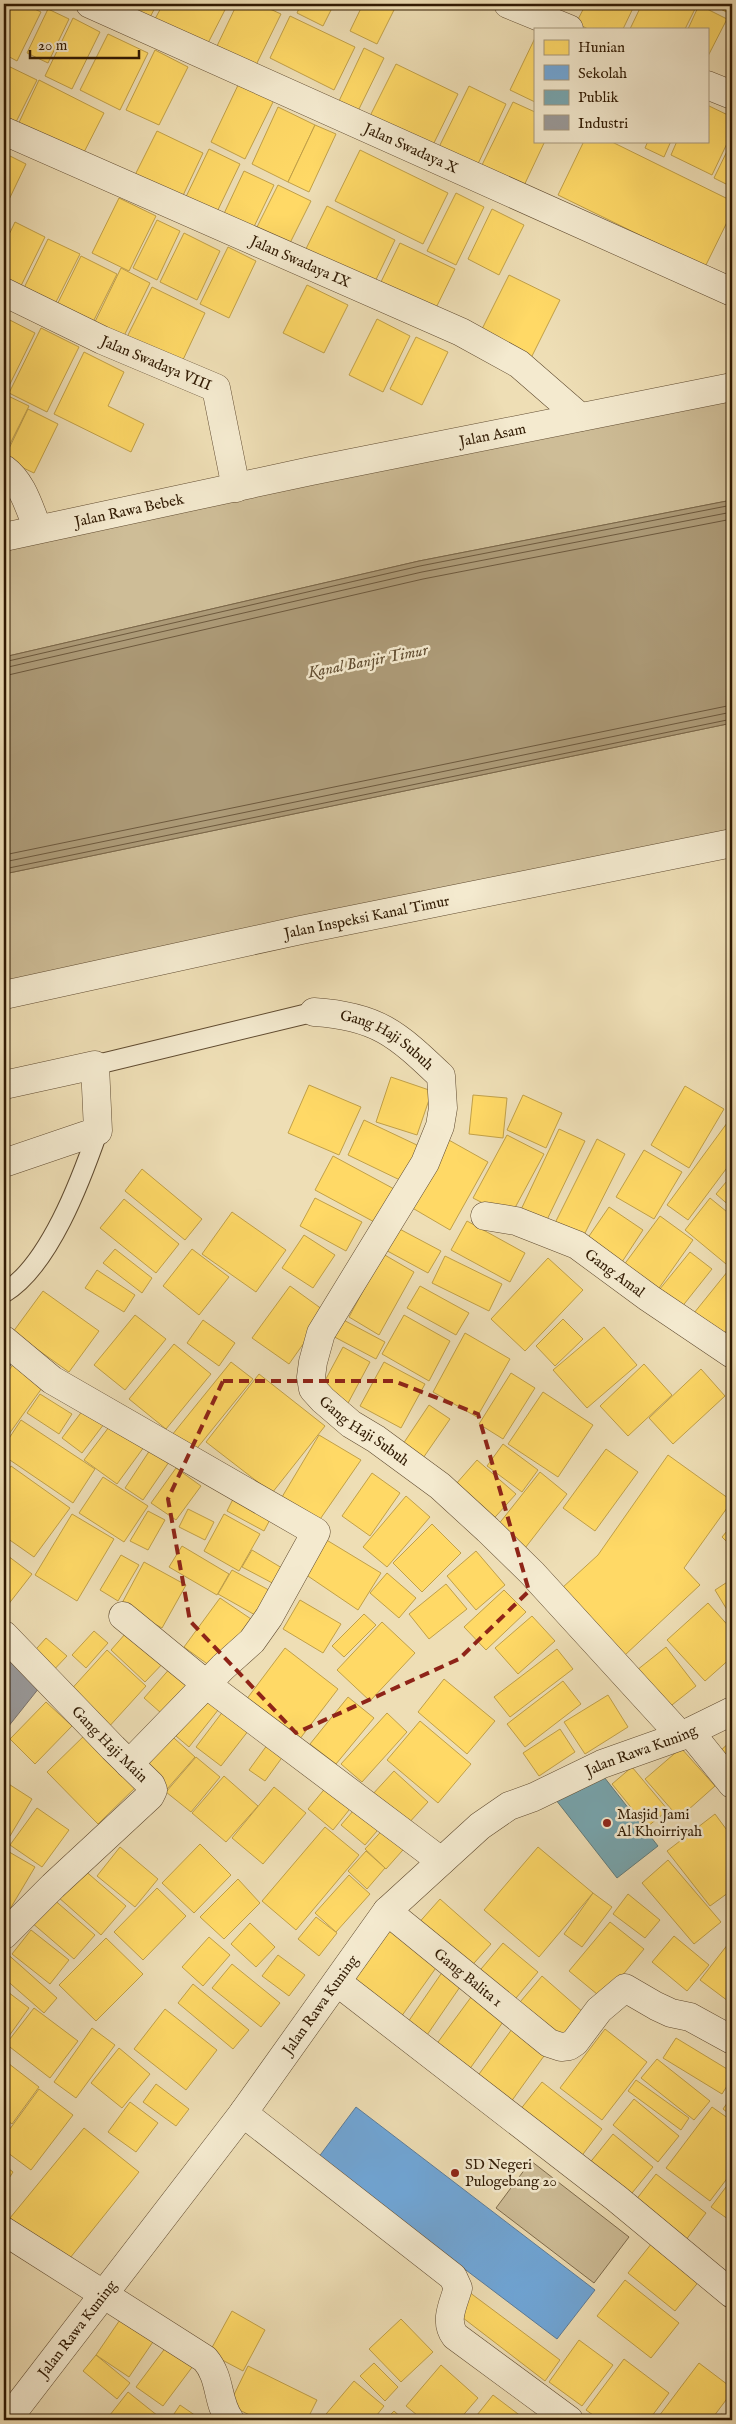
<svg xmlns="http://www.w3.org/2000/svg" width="736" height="2424" viewBox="0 0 736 2424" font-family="'IM FELL English',serif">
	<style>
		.green { fill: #cebd97; stroke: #7f6c4d }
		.water { fill: #ad9b78; stroke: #7b6749 }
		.homes { fill: #ffd966; stroke: #c1a048 }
		.schools { fill: #6fa8dc; stroke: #5c7d9b }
		.public { fill: #76a5af; stroke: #617b7b }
		.industry { fill: #999; stroke: #7a736c }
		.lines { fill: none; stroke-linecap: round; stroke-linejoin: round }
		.shore { stroke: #6e5a3e; stroke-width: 1 }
		.service-casing { stroke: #604b30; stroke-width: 21 }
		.minor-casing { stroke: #604b30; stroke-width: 29 }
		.tertiary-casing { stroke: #604b30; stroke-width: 29 }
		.service { stroke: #f4eacf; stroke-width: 19 }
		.minor { stroke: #f4eacf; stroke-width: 28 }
		.tertiary { stroke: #f4eacf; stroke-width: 28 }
		.marked { fill: none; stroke: #8f2418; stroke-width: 4; stroke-dasharray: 10 6; stroke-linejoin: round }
		.poi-dot { fill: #8f2418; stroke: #f4eacf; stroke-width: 2 }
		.labels { text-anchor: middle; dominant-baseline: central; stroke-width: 5; stroke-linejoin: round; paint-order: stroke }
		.street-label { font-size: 15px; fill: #301a03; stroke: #f4eacf }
		.poi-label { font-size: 15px; fill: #301a03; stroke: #f4eacf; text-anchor: start }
		.water-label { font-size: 16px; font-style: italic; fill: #624e32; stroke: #f4eacf }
	</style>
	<rect width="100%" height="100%" fill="#eedeb5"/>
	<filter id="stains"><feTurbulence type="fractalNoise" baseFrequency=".004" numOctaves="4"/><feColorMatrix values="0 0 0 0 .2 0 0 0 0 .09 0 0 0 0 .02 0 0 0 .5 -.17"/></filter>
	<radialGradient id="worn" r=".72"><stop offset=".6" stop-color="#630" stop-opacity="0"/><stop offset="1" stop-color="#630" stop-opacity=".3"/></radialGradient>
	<g class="green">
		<polygon points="732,389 732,500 419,561 4,657 4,537"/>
		<polygon points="732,723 732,843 4,999 4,874"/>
		<polygon points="531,2161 629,2237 594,2283 496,2208"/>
	</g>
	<polygon class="water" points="732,500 732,723 4,874 4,657 419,561"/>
	<g class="homes">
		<polygon points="4,4 24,4 41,12 17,61 4,54"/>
		<polygon points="113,4 157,4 148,21"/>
		<polygon points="163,4 228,4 207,45 155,19"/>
		<polygon points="237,4 259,4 281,14 256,65 217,46"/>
		<polygon points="301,4 334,4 323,26 297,13"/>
		<polygon points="363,4 397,4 377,44 350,31"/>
		<polygon points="586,4 635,4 623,29 588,29 576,23"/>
		<polygon points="642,4 694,4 697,5 685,29 630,29"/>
		<polygon points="711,4 732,4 732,15"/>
		<polygon points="699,5 727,19 707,58 707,29 688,29"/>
		<polygon points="48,9 69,19 48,63 27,53"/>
		<polygon points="290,16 355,47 334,90 270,58"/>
		<polygon points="73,18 100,32 72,89 45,76"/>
		<polygon points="108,34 148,53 120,110 80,90"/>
		<polygon points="535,38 535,102 510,90"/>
		<polygon points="364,48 384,58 358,111 339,101"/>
		<polygon points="155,50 188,67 159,125 126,110"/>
		<polygon points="4,64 37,80 11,132 4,129"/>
		<polygon points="396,64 458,94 430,151 368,120"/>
		<polygon points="39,80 104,113 79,162 15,131"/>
		<polygon points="240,81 275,98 245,159 211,142"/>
		<polygon points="469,86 506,104 477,166 439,147"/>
		<polygon points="513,102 535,112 535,141 545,141 521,192 479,171"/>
		<polygon points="707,105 732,117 732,133 712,175 671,155 677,141 707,141"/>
		<polygon points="278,107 315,125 288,182 252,164"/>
		<polygon points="315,125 336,134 309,192 288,182"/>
		<polygon points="157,131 203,153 178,206 131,183"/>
		<polygon points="584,141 610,141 732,201 732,212 705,267 558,195"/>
		<polygon points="648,141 671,141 664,157 645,148"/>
		<polygon points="732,141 732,187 714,178"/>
		<polygon points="209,149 240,164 215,216 184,201"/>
		<polygon points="360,150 448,193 423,244 335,201"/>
		<polygon points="4,153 26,164 4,210"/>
		<polygon points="244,171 274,185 250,235 221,220"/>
		<polygon points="278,185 311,201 285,253 252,237"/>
		<polygon points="456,193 484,207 456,265 427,251"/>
		<polygon points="119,198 156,216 129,271 92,253"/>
		<polygon points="327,206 395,240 371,290 302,257"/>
		<polygon points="492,209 524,225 499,275 468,259"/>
		<polygon points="157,220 180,231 157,280 133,268"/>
		<polygon points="15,222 45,237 17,294 4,287 4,245"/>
		<polygon points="184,233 220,251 197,300 160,282"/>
		<polygon points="48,239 80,254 52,310 21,294"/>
		<polygon points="400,243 455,269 433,314 378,288"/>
		<polygon points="228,247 256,261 229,318 200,304"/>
		<polygon points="81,256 117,274 89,330 53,313"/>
		<polygon points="121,268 150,283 121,342 92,328"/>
		<polygon points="509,275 560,300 530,360 479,335"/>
		<polygon points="307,285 348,305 324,353 283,333"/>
		<polygon points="152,287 205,313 181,364 127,337"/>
		<polygon points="4,317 35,333 7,390 4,388"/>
		<polygon points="377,319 410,336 383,392 349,375"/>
		<polygon points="41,328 79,347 47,412 9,393"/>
		<polygon points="416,337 448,352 422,405 390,389"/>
		<polygon points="84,352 124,372 108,406 144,424 131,452 54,414"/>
		<polygon points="4,394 29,406 5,454 4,453"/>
		<polygon points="28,409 58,424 34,473 4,459"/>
		<polygon points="391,1077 432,1091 417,1135 376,1122"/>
		<polygon points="309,1085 361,1107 339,1155 288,1133"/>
		<polygon points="685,1086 724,1109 689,1168 651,1145"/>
		<polygon points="473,1095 507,1098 503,1138 469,1134"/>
		<polygon points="523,1095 562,1113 546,1148 507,1130"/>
		<polygon points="730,1119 732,1121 732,1161 688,1220 667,1205"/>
		<polygon points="364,1120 419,1146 402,1181 348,1155"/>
		<polygon points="559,1129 585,1141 543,1228 518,1216"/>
		<polygon points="507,1135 544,1154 510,1217 473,1198"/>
		<polygon points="447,1139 488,1162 450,1230 409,1206"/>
		<polygon points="597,1139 625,1154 583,1237 555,1223"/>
		<polygon points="644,1150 682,1172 654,1219 616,1197"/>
		<polygon points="333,1156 396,1190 378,1224 315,1190"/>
		<polygon points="142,1169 202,1219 185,1240 125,1191"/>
		<polygon points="732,1175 732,1208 716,1194"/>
		<polygon points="315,1198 362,1222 346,1251 300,1226"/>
		<polygon points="710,1198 732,1216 732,1256 726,1264 685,1230"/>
		<polygon points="124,1199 179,1244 156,1273 100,1228"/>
		<polygon points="609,1207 643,1230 620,1265 585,1242"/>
		<polygon points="232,1212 286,1250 256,1292 202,1254"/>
		<polygon points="660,1216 693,1240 652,1298 618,1273"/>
		<polygon points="467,1221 525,1253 510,1282 451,1250"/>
		<polygon points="392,1225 441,1251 428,1273 380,1247"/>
		<polygon points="304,1235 335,1255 313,1288 282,1268"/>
		<polygon points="115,1249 152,1278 142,1293 103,1263"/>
		<polygon points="192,1249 229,1277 199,1315 163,1286"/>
		<polygon points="690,1252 712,1269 677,1313 655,1295"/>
		<polygon points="383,1254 414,1272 379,1335 349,1317"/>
		<polygon points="445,1256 502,1284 489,1311 432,1283"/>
		<polygon points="548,1258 583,1290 525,1351 491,1319"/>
		<polygon points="732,1266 732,1324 718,1341 690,1318"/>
		<polygon points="97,1270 135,1295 124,1312 85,1288"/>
		<polygon points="290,1286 326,1312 289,1364 252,1338"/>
		<polygon points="420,1286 469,1313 456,1335 407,1308"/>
		<polygon points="43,1291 99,1331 69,1372 13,1332"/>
		<polygon points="135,1315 166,1339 125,1390 94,1365"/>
		<polygon points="404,1315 450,1341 429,1381 382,1354"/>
		<polygon points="336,1316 385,1342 376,1359 327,1333"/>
		<polygon points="563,1319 583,1339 555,1366 536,1346"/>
		<polygon points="203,1320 235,1343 219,1366 187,1343"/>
		<polygon points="604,1327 637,1365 587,1408 553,1370"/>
		<polygon points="465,1333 510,1359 477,1417 433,1392"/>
		<polygon points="174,1344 211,1374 166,1429 129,1399"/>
		<polygon points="343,1347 370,1362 347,1405 320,1390"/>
		<polygon points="17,1359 47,1381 4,1441 4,1377"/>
		<polygon points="231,1362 253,1379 194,1452 172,1435"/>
		<polygon points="384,1362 425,1384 401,1428 360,1406"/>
		<polygon points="644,1364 672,1395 628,1436 600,1406"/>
		<polygon points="701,1369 725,1396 673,1444 649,1418"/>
		<polygon points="511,1373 535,1388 503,1439 479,1424"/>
		<polygon points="259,1374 325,1426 272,1493 206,1442"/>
		<polygon points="543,1392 593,1425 558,1477 508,1444"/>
		<polygon points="40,1394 72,1414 59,1434 27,1413"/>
		<polygon points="429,1405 450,1419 421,1461 401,1447"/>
		<polygon points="86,1406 107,1420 82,1453 62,1438"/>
		<polygon points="21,1420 95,1469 73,1503 4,1456 4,1446"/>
		<polygon points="112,1423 144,1447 117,1484 84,1460"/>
		<polygon points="319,1435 361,1460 316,1525 279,1502"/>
		<polygon points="503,1444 538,1470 522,1492 487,1466"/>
		<polygon points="606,1449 638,1472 595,1531 563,1508"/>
		<polygon points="150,1450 169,1462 143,1500 125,1488"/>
		<polygon points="668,1455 732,1501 684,1568 700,1585 625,1655 562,1588 598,1555"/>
		<polygon points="4,1457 10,1462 4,1471"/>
		<polygon points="477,1460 516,1494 487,1526 449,1492"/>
		<polygon points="11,1466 70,1508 34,1557 4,1536 4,1476"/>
		<polygon points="176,1468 201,1486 176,1520 151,1503"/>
		<polygon points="540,1472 567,1494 522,1552 494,1530"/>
		<polygon points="372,1473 400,1493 370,1536 342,1516"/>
		<polygon points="103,1477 148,1506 124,1542 79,1513"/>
		<polygon points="237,1491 274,1512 264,1531 227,1511"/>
		<polygon points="406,1496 430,1517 387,1567 363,1547"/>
		<polygon points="188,1509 214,1522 205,1540 179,1527"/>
		<polygon points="148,1511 165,1520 148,1550 130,1541"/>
		<polygon points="72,1514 114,1539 77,1601 35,1575"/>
		<polygon points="224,1514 260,1534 239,1571 204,1551"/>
		<polygon points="432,1524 461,1553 422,1592 393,1563"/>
		<polygon points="732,1525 732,1547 722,1537"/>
		<polygon points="320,1536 381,1573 358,1610 299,1570"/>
		<polygon points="182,1546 229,1574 217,1595 169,1567"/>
		<polygon points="252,1550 287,1571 278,1586 242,1567"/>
		<polygon points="476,1551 505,1585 476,1610 447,1576"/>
		<polygon points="4,1553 32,1574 4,1610"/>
		<polygon points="121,1555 139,1565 118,1601 100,1590"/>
		<polygon points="144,1562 186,1585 162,1628 121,1605"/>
		<polygon points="232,1570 278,1595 264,1620 218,1594"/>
		<polygon points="387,1573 416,1598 399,1618 370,1593"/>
		<polygon points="732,1579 732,1618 715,1590"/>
		<polygon points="446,1584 467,1609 429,1639 409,1614"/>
		<polygon points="504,1590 526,1612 486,1650 464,1627"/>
		<polygon points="220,1598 254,1621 217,1671 184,1647"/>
		<polygon points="300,1600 341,1624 323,1653 283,1629"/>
		<polygon points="708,1603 732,1630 732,1657 705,1681 667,1640"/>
		<polygon points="364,1614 376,1625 344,1657 332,1646"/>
		<polygon points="532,1616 555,1641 518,1674 495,1648"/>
		<polygon points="382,1622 415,1653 370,1701 337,1670"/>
		<polygon points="133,1625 168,1658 145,1682 111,1650"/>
		<polygon points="94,1631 108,1643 86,1668 72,1655"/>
		<polygon points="46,1638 67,1656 49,1675 29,1657"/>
		<polygon points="666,1647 696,1686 663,1712 632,1674"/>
		<polygon points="285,1648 338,1689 299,1740 246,1700"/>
		<polygon points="557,1649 573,1669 510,1717 494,1697"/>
		<polygon points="107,1650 146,1686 106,1730 67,1694"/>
		<polygon points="172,1666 198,1687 169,1720 144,1698"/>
		<polygon points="444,1679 495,1721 467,1754 418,1712"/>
		<polygon points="563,1681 581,1704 525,1747 507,1724"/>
		<polygon points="209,1694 222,1705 189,1747 176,1736"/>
		<polygon points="608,1695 628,1727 585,1754 564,1722"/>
		<polygon points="348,1697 374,1718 336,1764 310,1744"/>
		<polygon points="46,1702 72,1726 35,1764 10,1739"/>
		<polygon points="227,1706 252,1726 221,1766 196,1747"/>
		<polygon points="387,1713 407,1732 362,1782 341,1764"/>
		<polygon points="420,1721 471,1764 438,1803 387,1760"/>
		<polygon points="560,1729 575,1752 539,1776 523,1753"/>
		<polygon points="165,1730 195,1757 167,1789 136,1762"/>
		<polygon points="88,1732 139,1784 98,1824 47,1772"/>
		<polygon points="273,1737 289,1748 265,1781 249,1770"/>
		<polygon points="732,1740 732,1769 718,1753"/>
		<polygon points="681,1748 715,1786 679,1818 645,1779"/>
		<polygon points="196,1757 220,1777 191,1812 166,1792"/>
		<polygon points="632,1767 668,1810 647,1827 612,1784"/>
		<polygon points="394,1771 428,1802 407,1825 372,1795"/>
		<polygon points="224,1776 258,1806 226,1842 192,1813"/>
		<polygon points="332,1780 357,1800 333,1830 308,1809"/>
		<polygon points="4,1781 32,1799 10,1836 4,1832"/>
		<polygon points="274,1787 306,1813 263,1864 232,1838"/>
		<polygon points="359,1804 383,1824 365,1845 341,1825"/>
		<polygon points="37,1808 69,1830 42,1867 10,1845"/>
		<polygon points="715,1814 732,1837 732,1890 710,1906 667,1851"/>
		<polygon points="390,1822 410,1842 386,1869 365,1849"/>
		<polygon points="325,1827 359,1855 296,1930 262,1901"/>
		<polygon points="200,1844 231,1875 194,1913 162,1883"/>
		<polygon points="120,1847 158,1879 135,1907 97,1876"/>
		<polygon points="538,1847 593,1893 539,1957 484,1910"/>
		<polygon points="4,1849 35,1867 4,1919"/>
		<polygon points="366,1851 385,1868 367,1889 348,1871"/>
		<polygon points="668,1860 721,1922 694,1944 642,1883"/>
		<polygon points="83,1869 126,1906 101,1935 58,1897"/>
		<polygon points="349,1875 370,1894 336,1932 315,1913"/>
		<polygon points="238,1879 260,1903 224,1939 200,1917"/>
		<polygon points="157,1888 186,1916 143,1960 114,1932"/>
		<polygon points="593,1893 612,1907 582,1947 564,1934"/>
		<polygon points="628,1894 660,1920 645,1938 613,1914"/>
		<polygon points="52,1898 95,1935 74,1959 31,1922"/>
		<polygon points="440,1899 491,1944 467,1971 416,1926"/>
		<polygon points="316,1917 337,1933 319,1956 298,1939"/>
		<polygon points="610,1922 644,1949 603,1999 569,1971"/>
		<polygon points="250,1923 275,1947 256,1967 231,1944"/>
		<polygon points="389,1929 438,1965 401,2017 351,1980"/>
		<polygon points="31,1930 69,1960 50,1984 12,1954"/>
		<polygon points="674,1936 709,1965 687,1991 652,1962"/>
		<polygon points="209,1937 230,1955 203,1986 182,1967"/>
		<polygon points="106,1938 143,1974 96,2021 59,1985"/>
		<polygon points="732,1939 732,2004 700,1980"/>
		<polygon points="503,1943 538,1972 511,2004 476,1975"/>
		<polygon points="4,1951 57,1998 44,2013 4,1978"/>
		<polygon points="278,1955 305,1975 289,1996 262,1976"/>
		<polygon points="232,1964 280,2003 261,2027 212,1988"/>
		<polygon points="443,1971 462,1984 427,2035 408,2022"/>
		<polygon points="542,1976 584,2013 556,2044 515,2008"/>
		<polygon points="193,1984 249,2030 233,2049 178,2003"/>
		<polygon points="4,1989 29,2008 9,2036 4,2032"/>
		<polygon points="477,1989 510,2012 464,2077 430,2053"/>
		<polygon points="34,2008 78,2041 50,2078 6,2044"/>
		<polygon points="165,2009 217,2050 186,2090 134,2049"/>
		<polygon points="515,2025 549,2049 508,2106 474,2081"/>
		<polygon points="92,2028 115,2045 76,2098 54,2082"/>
		<polygon points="605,2029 647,2062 602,2120 560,2088"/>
		<polygon points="676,2038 732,2072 732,2078 722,2094 663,2058"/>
		<polygon points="119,2048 150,2074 122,2108 91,2083"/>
		<polygon points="657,2059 710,2101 694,2120 641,2078"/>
		<polygon points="4,2060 39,2087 12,2124 4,2118"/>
		<polygon points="636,2080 689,2118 681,2130 628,2091"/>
		<polygon points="542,2082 602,2129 577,2162 516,2115"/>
		<polygon points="156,2084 189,2109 176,2126 143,2102"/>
		<polygon points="39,2089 73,2115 31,2170 4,2150 4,2137"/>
		<polygon points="732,2096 732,2116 723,2109"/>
		<polygon points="634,2099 679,2136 658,2162 613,2125"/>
		<polygon points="130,2102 158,2123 136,2152 108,2132"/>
		<polygon points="712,2107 732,2121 732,2172 710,2201 666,2168"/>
		<polygon points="84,2128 139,2172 66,2263 10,2218"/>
		<polygon points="613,2134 653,2167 624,2203 584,2170"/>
		<polygon points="4,2165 13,2172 4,2186"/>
		<polygon points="656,2174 706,2213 683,2244 632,2205"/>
		<polygon points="732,2179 732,2222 711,2207"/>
		<polygon points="652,2243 700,2280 675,2311 628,2273"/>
		<polygon points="625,2280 679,2323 651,2358 597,2316"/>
		<polygon points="469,2292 560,2360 545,2381 454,2311"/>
		<polygon points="126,2311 159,2333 129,2377 96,2355"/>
		<polygon points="232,2311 265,2330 243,2371 209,2353"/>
		<polygon points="401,2319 433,2352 401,2382 369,2349"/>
		<polygon points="579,2340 613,2365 582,2406 549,2382"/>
		<polygon points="166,2347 193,2366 163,2406 136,2387"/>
		<polygon points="96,2355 130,2383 117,2399 83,2371"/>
		<polygon points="624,2359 669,2393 649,2420 600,2420 586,2410"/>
		<polygon points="374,2363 398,2387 385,2401 360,2376"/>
		<polygon points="699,2363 732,2388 732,2392 711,2420 656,2420"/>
		<polygon points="441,2365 478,2398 459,2420 423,2420 406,2406"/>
		<polygon points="248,2366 317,2400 307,2420 260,2420 229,2405"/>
		<polygon points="354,2381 384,2406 373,2420 321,2420"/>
		<polygon points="128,2392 163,2420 106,2420"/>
		<polygon points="493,2395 526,2420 473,2420"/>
		<polygon points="180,2405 202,2420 170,2420"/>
		<polygon points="394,2411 404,2420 385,2420"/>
		<polygon points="721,2414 730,2420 716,2420"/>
	</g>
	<polygon class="schools" points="356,2107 595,2290 557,2339 318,2158"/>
	<polygon class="public" points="597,1768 658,1846 617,1878 556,1800"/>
	<g class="industry">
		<polygon points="4,1343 19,1355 4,1373"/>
		<polygon points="4,1653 43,1683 4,1732"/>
	</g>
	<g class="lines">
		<g class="shore">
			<polyline points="4,662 420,566 732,505"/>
			<polyline points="4,668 422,572 732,512"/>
			<polyline points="4,676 423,579 732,519"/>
			<polyline points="4,855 732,705"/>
			<polyline points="4,862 732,712"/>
			<polyline points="4,869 732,719"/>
		</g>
		<defs>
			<g id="service">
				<polyline points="95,1065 314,1012"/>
				<path d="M4,1293C49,1266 81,1180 98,1131"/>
			</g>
			<g id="minor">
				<path id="s1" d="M90,4L732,292"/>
				<polyline points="508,4 569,29"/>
				<polyline points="707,85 732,95"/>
				<path id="s2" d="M4,131L461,332L519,364L580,417"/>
				<path id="s3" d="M4,292L102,340L216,388L236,488"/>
				<path d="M4,469C23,483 29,508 38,529"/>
				<path id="s4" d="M314,1012C377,1016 397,1034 441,1076L443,1108L440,1126L425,1163L321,1333L313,1362L311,1377L313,1389L323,1400L351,1424L376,1439L440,1486L488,1530L532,1573L681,1736"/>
				<polyline points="4,1085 95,1065 98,1131 4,1163"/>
				<path id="s5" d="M485,1216L516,1221L577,1245L649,1298L732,1354"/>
				<polyline points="4,1340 52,1380 316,1532 269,1617 252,1641 223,1667 129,1764"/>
				<polyline points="123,1616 206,1684 441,1861"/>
				<path id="s6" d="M4,1635L113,1748L151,1785L153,1790L150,1796L53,1886L4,1935"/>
				<polyline points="690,1732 732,1784"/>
				<path id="s7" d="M387,1911L549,2043L561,2047L569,2046L575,2042L599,2010L625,1988L656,2006L671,2013L690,2017L732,2040"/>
				<polyline points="337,1982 616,2198 732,2294"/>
				<path d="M243,2113L453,2277L458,2288C453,2305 444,2321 455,2336L569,2420"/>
				<path d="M4,2231L205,2359C222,2379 216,2401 230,2420"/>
			</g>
			<g id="tertiary">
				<path id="s8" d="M4,537L311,471L732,387"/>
				<path id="s9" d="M4,995L301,930L732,843"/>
				<path id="s10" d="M7,2420L243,2113L387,1911L480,1826L509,1806L534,1797L602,1764L681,1736L732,1711"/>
			</g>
		</defs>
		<use href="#service" class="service-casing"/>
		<use href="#minor" class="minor-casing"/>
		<use href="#tertiary" class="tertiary-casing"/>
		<use href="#service" class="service"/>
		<use href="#minor" class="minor"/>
		<use href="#tertiary" class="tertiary"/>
	</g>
	<path class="marked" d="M223,1381H394L478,1414L529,1591L459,1659L296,1733L190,1621L168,1499Z"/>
	<g class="poi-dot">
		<circle cx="607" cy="1823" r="5"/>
		<circle cx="455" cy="2173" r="5"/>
	</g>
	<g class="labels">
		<g class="street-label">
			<text stroke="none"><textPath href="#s1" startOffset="352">Jalan Swadaya X</textPath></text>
			<text stroke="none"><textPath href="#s2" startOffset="324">Jalan Swadaya IX</textPath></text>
			<text stroke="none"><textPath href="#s3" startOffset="168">Jalan Swadaya VIII</textPath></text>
			<text stroke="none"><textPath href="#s8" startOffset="499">Jalan Asam</textPath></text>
			<text stroke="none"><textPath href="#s8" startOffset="128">Jalan Rawa Bebek</textPath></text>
			<text stroke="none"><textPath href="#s9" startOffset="371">Jalan Inspeksi Kanal Timur</textPath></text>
			<text stroke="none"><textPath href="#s4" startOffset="80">Gang Haji Subuh</textPath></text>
			<text stroke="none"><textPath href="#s5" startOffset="144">Gang Amal</textPath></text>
			<text stroke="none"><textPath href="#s4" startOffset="560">Gang Haji Subuh</textPath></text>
			<text stroke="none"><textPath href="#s6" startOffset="152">Gang Haji Main</textPath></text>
			<text stroke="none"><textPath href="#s10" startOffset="940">Jalan Rawa Kuning</textPath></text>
			<text stroke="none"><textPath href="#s7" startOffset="105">Gang Balita 1</textPath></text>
			<text stroke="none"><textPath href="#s10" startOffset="520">Jalan Rawa Kuning</textPath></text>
			<text stroke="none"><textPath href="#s10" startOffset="115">Jalan Rawa Kuning</textPath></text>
		</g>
		<g class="poi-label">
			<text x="617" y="1814">Masjid Jami<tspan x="617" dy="17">Al Khoirriyah</tspan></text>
			<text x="465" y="2164">SD Negeri<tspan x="465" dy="17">Pulogebang 20</tspan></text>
		</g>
		<g class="water-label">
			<text transform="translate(368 662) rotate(-11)">Kanal Banjir Timur</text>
		</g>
	</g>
	<rect width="736" height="2424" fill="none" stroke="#eedeb5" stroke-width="20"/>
	<rect x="5" y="5" width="726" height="2414" fill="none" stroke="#301a03" stroke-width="2.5"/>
	<rect x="10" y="10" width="716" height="2404" fill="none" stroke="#301a03"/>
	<rect x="534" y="28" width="175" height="115" fill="#f4eacf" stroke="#a6977d"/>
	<rect x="544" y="40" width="25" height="15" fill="#ffd966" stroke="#a6977d"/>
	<text x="578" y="52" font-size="15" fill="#301a03">Hunian</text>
	<rect x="544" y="65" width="25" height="15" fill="#6fa8dc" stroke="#a6977d"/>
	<text x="578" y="78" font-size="15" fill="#301a03">Sekolah</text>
	<rect x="544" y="90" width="25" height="15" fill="#76a5af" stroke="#a6977d"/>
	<text x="578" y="102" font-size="15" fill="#301a03">Publik</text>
	<rect x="544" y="115" width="25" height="15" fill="#999999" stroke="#a6977d"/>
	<text x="578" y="128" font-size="15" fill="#301a03">Industri</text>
	<path d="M30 50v8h109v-8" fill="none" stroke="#301a03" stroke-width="2.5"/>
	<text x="38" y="50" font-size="15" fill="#301a03" stroke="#f4eacf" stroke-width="4" paint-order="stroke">20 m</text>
	<rect width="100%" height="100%" filter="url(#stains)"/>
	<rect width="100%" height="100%" fill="url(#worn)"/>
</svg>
